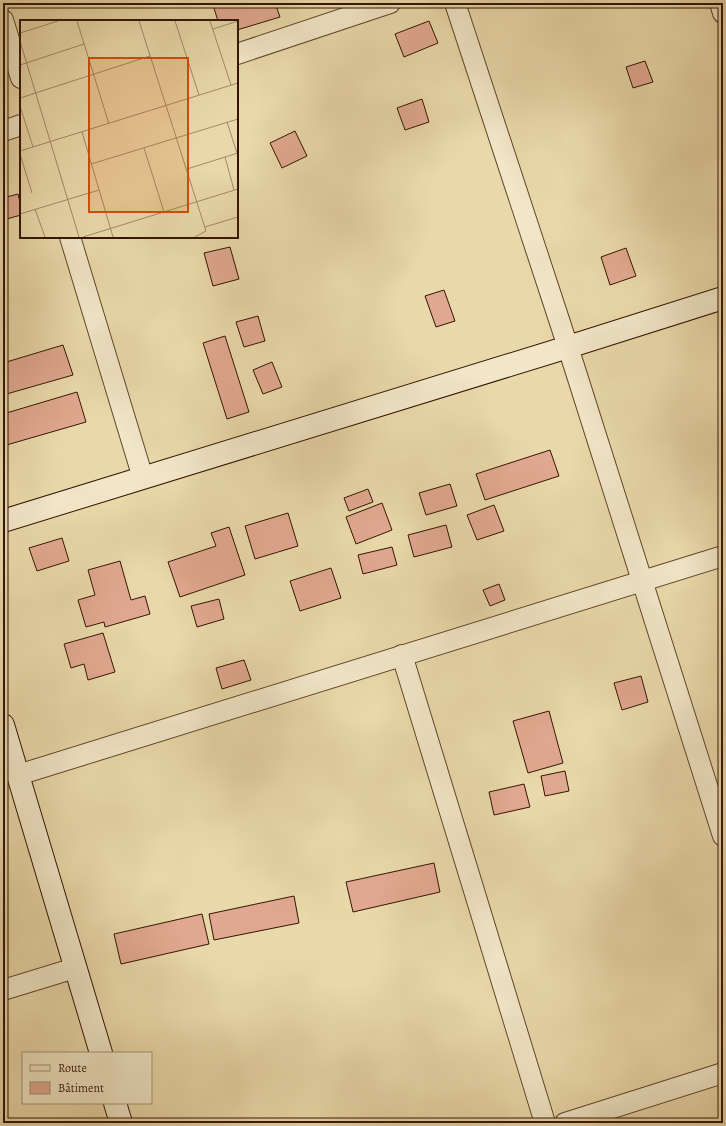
<svg xmlns="http://www.w3.org/2000/svg" width="726" height="1126" viewBox="0 0 726 1126" font-family="Alegreya,serif">
	<style>
		.building { fill: #e0a890; stroke: #341503 }
		.lines { fill: none; stroke-linecap: round; stroke-linejoin: round }
		.street-casing { stroke: #61462c; stroke-width: 22 }
		.secondary-casing { stroke: #341503; stroke-width: 24 }
		.street { stroke: #f1e6c7; stroke-width: 20 }
		.secondary { stroke: #f1e6c7; stroke-width: 22 }
		.inset-road { fill: none; stroke: #a18a67; stroke-width: 1 }
		.view { fill: #cd4f0b; fill-opacity: 0.15; stroke: #cd4f0b; stroke-width: 2 }
		.inset-edge { fill: none; stroke: #341503; stroke-width: 2 }
	</style>
	<rect width="100%" height="100%" fill="#e9d8a9"/>
	<filter id="stains"><feTurbulence type="fractalNoise" baseFrequency=".005" numOctaves="4"/><feColorMatrix values="0 0 0 0 .2 0 0 0 0 .09 0 0 0 0 .02 0 0 0 .5 -.17"/></filter>
	<radialGradient id="worn" r=".72"><stop offset=".6" stop-color="#630" stop-opacity="0"/><stop offset="1" stop-color="#630" stop-opacity=".3"/></radialGradient>
	<g class="building">
		<polygon points="221,3 275,3 280,17 237,30 237,21 218,21 213,5"/>
		<polygon points="429,21 438,43 404,57 395,34"/>
		<polygon points="645,61 653,82 633,88 626,67"/>
		<polygon points="422,99 429,122 405,130 397,108"/>
		<polygon points="295,131 307,156 282,168 270,143"/>
		<polygon points="18,194 21,206 21,215 3,220 3,198"/>
		<polygon points="230,247 239,279 213,286 204,253"/>
		<polygon points="626,248 636,276 610,285 601,257"/>
		<polygon points="444,290 455,321 436,327 425,296"/>
		<polygon points="258,316 265,341 244,347 236,322"/>
		<polygon points="225,336 249,412 227,419 203,343"/>
		<polygon points="63,345 73,375 3,395 3,363"/>
		<polygon points="272,362 282,387 263,394 253,370"/>
		<polygon points="77,392 86,422 3,446 3,414"/>
		<polygon points="550,450 559,476 485,500 476,474"/>
		<polygon points="450,484 457,506 426,515 419,493"/>
		<polygon points="368,489 373,502 349,511 344,498"/>
		<polygon points="382,503 392,530 356,544 346,517"/>
		<polygon points="494,505 504,531 477,540 467,515"/>
		<polygon points="288,513 298,546 255,559 245,526"/>
		<polygon points="446,525 452,547 414,557 408,535"/>
		<polygon points="229,527 245,575 180,597 168,562 216,546 211,533"/>
		<polygon points="62,538 69,561 37,571 29,548"/>
		<polygon points="392,547 397,565 363,574 358,555"/>
		<polygon points="120,561 131,600 145,596 150,614 105,627 104,622 86,627 78,600 95,595 88,570"/>
		<polygon points="331,568 341,598 300,611 290,581"/>
		<polygon points="499,584 505,600 490,606 483,590"/>
		<polygon points="219,599 224,619 197,627 191,606"/>
		<polygon points="103,633 115,672 88,680 84,664 71,668 64,644"/>
		<polygon points="244,660 251,680 222,689 216,668"/>
		<polygon points="641,676 648,702 622,710 614,683"/>
		<polygon points="549,711 563,763 528,773 513,721"/>
		<polygon points="565,771 569,791 545,796 541,776"/>
		<polygon points="524,784 530,807 494,815 489,792"/>
		<polygon points="434,863 440,892 353,912 346,882"/>
		<polygon points="294,896 299,923 214,940 209,914"/>
		<polygon points="202,914 209,944 121,964 114,934"/>
	</g>
	<g class="lines">
		<defs>
			<g id="street">
				<polyline points="455,3 568,347 723,836"/>
				<polyline points="720,3 723,13"/>
				<polyline points="3,20 21,78"/>
				<polyline points="237,54 390,3"/>
				<polyline points="3,131 21,125"/>
				<polyline points="70,237 143,478"/>
				<polyline points="402,655 545,1123"/>
				<polyline points="18,775 723,556"/>
				<polyline points="3,990 75,968"/>
				<polyline points="565,1123 723,1073"/>
			</g>
			<g id="secondary">
				<polyline points="3,521 568,347 723,298"/>
				<polyline points="3,725 101,1053"/>
				<polyline points="115,1103 121,1123"/>
			</g>
		</defs>
		<use href="#street" class="street-casing"/>
		<use href="#secondary" class="secondary-casing"/>
		<use href="#street" class="street"/>
		<use href="#secondary" class="secondary"/>
	</g>
	<g transform="translate(20 20)">
		<rect width="218" height="218" fill="#e9d8a9"/>
		<path class="inset-road" d="M57,1L89,104M119,1L186,211L175,217M155,1L179,75M190,1L211,65M193,9L218,1M0,13L38,1M0,21L59,217M0,45L64,24M0,78L130,36M0,86L13,127M207,102L217,133M62,112L93,217M124,128L144,192M0,131L218,63M0,134L12,173M205,137L214,170M71,144L218,99M167,149L218,133M15,189L25,217M0,194L79,170M185,207L218,197M63,217L218,169"/>
		<path class="view" d="M69,38H168V192H69Z"/>
		<rect width="218" height="218" class="inset-edge"/>
	</g>
	<rect width="726" height="1126" fill="none" stroke="#e9d8a9" stroke-width="16"/>
	<rect x="4" y="4" width="718" height="1118" fill="none" stroke="#341503" stroke-width="2"/>
	<rect x="8" y="8" width="710" height="1110" fill="none" stroke="#341503"/>
	<rect x="22" y="1052" width="130" height="52" fill="#f1e6c7" stroke="#a59279"/>
	<rect x="30" y="1065" width="20" height="6" fill="#f1e6c7" stroke="#a59279"/>
	<text x="58" y="1072" font-size="12" fill="#341503">Route</text>
	<rect x="30" y="1082" width="20" height="12" fill="#e0a890" stroke="#a59279"/>
	<text x="58" y="1092" font-size="12" fill="#341503">Bâtiment</text>
	<rect width="100%" height="100%" filter="url(#stains)"/>
	<rect width="100%" height="100%" fill="url(#worn)"/>
</svg>
